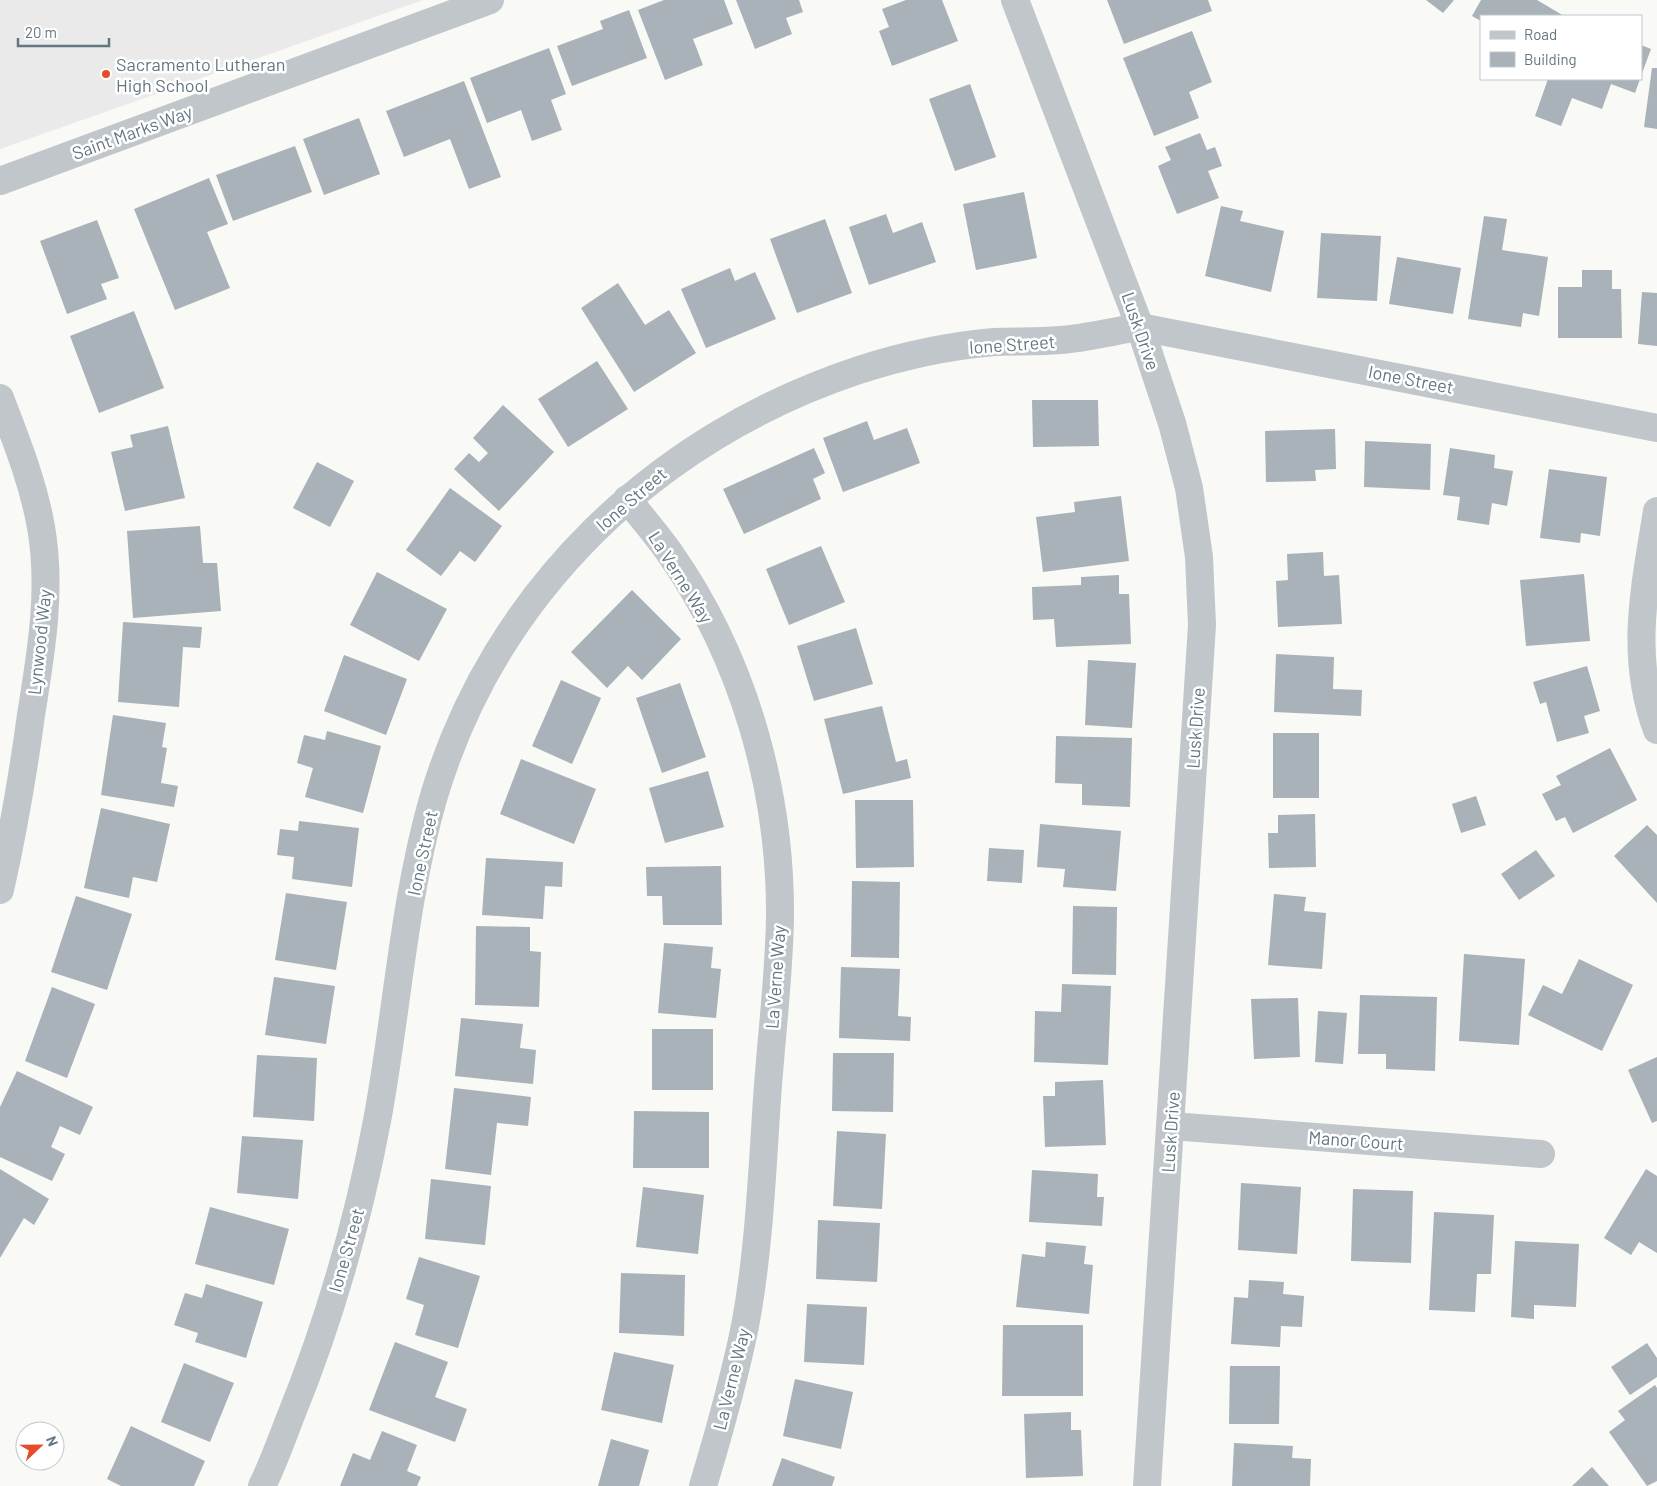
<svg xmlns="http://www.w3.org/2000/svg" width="1657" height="1486" viewBox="0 0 1657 1486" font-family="Barlow,sans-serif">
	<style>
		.built { fill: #e9eae9 }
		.building { fill: #a8b2b8 }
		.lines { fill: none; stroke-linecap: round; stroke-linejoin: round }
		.street { stroke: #c1c6ca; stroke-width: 28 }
		.poi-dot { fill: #e64c28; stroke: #fff; stroke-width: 2 }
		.labels { text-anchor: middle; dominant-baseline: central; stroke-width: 5; stroke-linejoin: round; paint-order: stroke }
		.poi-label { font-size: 18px; fill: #637682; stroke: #fff; text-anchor: start }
		.street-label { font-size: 18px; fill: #637682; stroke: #fff }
	</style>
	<rect width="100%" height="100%" fill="#f9f9f6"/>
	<polygon class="built" points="0,0 423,0 0,149"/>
	<g class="building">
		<polygon points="664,0 724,0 733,24 693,39 703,65 665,80 638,10"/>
		<polygon points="736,0 799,0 803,12 786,18 792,34 755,49"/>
		<polygon points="906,0 942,0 958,41 892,66 879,31 889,27 882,9"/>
		<polygon points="1107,0 1208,0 1212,11 1124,44"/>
		<polygon points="1426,0 1454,0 1443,13"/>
		<polygon points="1481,0 1537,0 1564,16 1481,16 1481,21 1472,16"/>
		<polygon points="629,10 647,58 572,86 557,46 603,29 600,21"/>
		<polygon points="1192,31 1212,82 1189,92 1199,118 1154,136 1123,58"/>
		<polygon points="1641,45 1651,49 1641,76"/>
		<polygon points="549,48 566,94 551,100 562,130 532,141 521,110 487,123 470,78"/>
		<polygon points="1652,68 1657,68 1657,129 1644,127"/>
		<polygon points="1548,79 1640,79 1635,93 1611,84 1602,109 1572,98 1561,126 1535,116"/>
		<polygon points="464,81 501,177 469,189 450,139 404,157 386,111"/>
		<polygon points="970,84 996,157 955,171 929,99"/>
		<polygon points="359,118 380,174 324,195 303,139"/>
		<polygon points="1200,133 1207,150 1215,147 1222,166 1208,171 1219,198 1177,214 1158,166 1171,160 1165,147"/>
		<polygon points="295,146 312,192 233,221 216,175"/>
		<polygon points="209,178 228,224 207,232 230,288 175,310 134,209"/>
		<polygon points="1024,192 1037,258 976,270 963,204"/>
		<polygon points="1221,206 1243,211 1240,221 1284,231 1271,292 1205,276"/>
		<polygon points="886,214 893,233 922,222 936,262 869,285 849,227"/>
		<polygon points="1484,216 1507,219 1502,250 1548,257 1539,316 1523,313 1521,327 1468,319"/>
		<polygon points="825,219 852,293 797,313 770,239"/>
		<polygon points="97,220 119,278 101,284 107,299 67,314 40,241"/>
		<polygon points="1321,233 1381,236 1377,301 1317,298"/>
		<polygon points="1397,257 1461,268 1453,314 1389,304"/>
		<polygon points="730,268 735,281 755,272 776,319 706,348 681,289"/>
		<polygon points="1582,270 1612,270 1612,289 1621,289 1622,338 1558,338 1558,287 1582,287"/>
		<polygon points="618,283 645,325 669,310 696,353 634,392 581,308"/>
		<polygon points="1642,292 1657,293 1657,346 1638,344"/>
		<polygon points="134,311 164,388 99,413 70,336"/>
		<polygon points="597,361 628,409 568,447 538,399"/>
		<polygon points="1032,400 1098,400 1099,446 1033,447"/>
		<polygon points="503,405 554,452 499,511 454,469 469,453 479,462 488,453 473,438"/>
		<polygon points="867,421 874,440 907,428 920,463 843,492 823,438"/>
		<polygon points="168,426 185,498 125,511 111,452 133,447 130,435"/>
		<polygon points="1335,429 1336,469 1315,470 1316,481 1266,482 1265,431"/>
		<polygon points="1365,441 1431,444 1430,490 1364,487"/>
		<polygon points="814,448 825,473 813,479 821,499 744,534 723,489"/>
		<polygon points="1450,448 1495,455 1494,468 1513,471 1507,506 1492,503 1489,525 1457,520 1460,497 1443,495"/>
		<polygon points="317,462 354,481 330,527 293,508"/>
		<polygon points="1549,469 1607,477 1600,536 1581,533 1580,543 1540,538"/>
		<polygon points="450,488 502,526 475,562 460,551 441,576 406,550"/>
		<polygon points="1121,496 1129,561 1043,572 1036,517 1075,512 1074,502"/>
		<polygon points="200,526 203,563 217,563 221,611 133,618 127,531"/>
		<polygon points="821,546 845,602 789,625 766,569"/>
		<polygon points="1323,552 1324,576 1339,575 1342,624 1278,627 1276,581 1288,580 1287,554"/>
		<polygon points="377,572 447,609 419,661 350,625"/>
		<polygon points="1584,574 1590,641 1526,646 1520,580"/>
		<polygon points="1119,575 1119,594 1129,594 1131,644 1056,647 1054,619 1033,620 1032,587 1081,585 1081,577"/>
		<polygon points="632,590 681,639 642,680 628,666 607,688 571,652"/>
		<polygon points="123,622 202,627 200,648 183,647 179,707 118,702"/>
		<polygon points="856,628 873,684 814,701 797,646"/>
		<polygon points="1276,654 1334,657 1333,689 1362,690 1361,716 1274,712"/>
		<polygon points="344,655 407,679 386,735 324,711"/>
		<polygon points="1088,660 1136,663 1132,728 1085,725"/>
		<polygon points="1587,666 1600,711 1584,716 1589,733 1557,742 1546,702 1540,704 1533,682"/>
		<polygon points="561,680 601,698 572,764 532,746"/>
		<polygon points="680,683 706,757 662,773 636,698"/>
		<polygon points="882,706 896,762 907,759 911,778 843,794 824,719"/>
		<polygon points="113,715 166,723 162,747 167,748 161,783 178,786 174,807 101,795"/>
		<polygon points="327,731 381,746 363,813 305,797 313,768 297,763 304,735 325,740"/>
		<rect x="1273" y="733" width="46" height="65"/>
		<polygon points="1056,736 1132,738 1130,807 1082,805 1082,784 1055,783"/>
		<polygon points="1610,748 1637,800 1573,833 1565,817 1556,821 1542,794 1561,785 1556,776"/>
		<polygon points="521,759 596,789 574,844 500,814"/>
		<polygon points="708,771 724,827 665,843 649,788"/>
		<polygon points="1476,796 1486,825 1461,833 1452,804"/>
		<polygon points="855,800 913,800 914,867 856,868"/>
		<polygon points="101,808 170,824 157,882 133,877 129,898 84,888"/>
		<polygon points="1315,814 1316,867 1269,868 1268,833 1278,833 1278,815"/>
		<polygon points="299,821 359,828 352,887 292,879 294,857 277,855 280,829 298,831"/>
		<polygon points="1040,824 1121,831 1116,891 1063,887 1065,869 1037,867"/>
		<polygon points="1647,825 1657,835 1657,903 1614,856"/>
		<polygon points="989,848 1024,850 1022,883 987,881"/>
		<polygon points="1536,850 1555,876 1519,900 1501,874"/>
		<polygon points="486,858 563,862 562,887 545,886 543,919 482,915"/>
		<polygon points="721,866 722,925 663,925 662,896 647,896 646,867"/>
		<polygon points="852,881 900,882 899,958 851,957"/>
		<polygon points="286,893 347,902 336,970 275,960"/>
		<polygon points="1274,894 1306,897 1304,911 1326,913 1322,969 1268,965"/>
		<polygon points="76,896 132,914 107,990 51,972"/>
		<polygon points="1073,906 1117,907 1116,975 1072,974"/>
		<polygon points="476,926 530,927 530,951 541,952 539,1007 475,1005"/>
		<polygon points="664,943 713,947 711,968 721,969 716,1018 658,1013"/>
		<polygon points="1464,954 1525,959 1519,1045 1459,1041"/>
		<polygon points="1579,959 1633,985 1602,1051 1528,1015 1543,985 1562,994"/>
		<polygon points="841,967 900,969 898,1016 911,1017 910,1041 839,1038"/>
		<polygon points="274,977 335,986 326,1044 265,1035"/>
		<polygon points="1062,984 1111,986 1108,1065 1034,1062 1035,1011 1061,1012"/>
		<polygon points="52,987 95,1004 67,1078 25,1061"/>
		<polygon points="1360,995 1437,997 1435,1071 1386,1069 1386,1054 1358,1054"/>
		<polygon points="1298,998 1300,1057 1254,1059 1251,999"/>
		<polygon points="1318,1011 1347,1013 1343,1064 1315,1062"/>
		<polygon points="461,1018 523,1024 520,1048 536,1050 533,1084 455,1076"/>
		<rect x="652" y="1029" width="61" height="61"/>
		<polygon points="833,1053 894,1053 893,1112 832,1111"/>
		<polygon points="257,1055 317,1058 314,1121 253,1117"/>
		<polygon points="1657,1057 1657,1121 1652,1123 1628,1070"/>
		<polygon points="17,1071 93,1107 80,1135 60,1126 51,1147 65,1154 52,1181 0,1157 0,1107"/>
		<polygon points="1103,1080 1106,1145 1045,1147 1043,1096 1055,1096 1055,1082"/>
		<polygon points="454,1088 531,1097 528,1126 497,1123 491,1175 445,1169"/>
		<polygon points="634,1111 709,1112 709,1168 633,1168"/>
		<polygon points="837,1131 886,1134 882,1209 833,1206"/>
		<polygon points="242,1136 303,1140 298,1199 237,1193"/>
		<polygon points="0,1169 49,1199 34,1225 24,1218 0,1258"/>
		<polygon points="1646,1169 1657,1176 1657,1253 1639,1242 1631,1255 1604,1238"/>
		<polygon points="1032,1170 1098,1174 1097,1197 1104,1197 1102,1226 1029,1222"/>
		<polygon points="431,1179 491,1186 485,1245 425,1239"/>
		<polygon points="1241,1183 1301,1187 1297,1254 1238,1250"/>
		<polygon points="643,1187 704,1195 698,1254 636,1247"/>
		<polygon points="1353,1189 1413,1191 1411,1263 1351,1261"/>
		<polygon points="210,1207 289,1229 274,1285 195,1264"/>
		<polygon points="1434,1212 1494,1215 1491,1274 1477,1274 1475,1312 1429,1310"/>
		<polygon points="818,1220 880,1223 877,1282 816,1279"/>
		<polygon points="1515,1241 1579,1244 1576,1307 1534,1305 1534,1319 1511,1317"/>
		<polygon points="1046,1242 1086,1246 1084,1264 1093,1265 1089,1314 1016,1307 1022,1254 1045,1257"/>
		<polygon points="419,1257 480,1276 458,1348 415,1335 424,1305 406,1299"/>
		<polygon points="621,1273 685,1275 684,1336 619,1333"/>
		<polygon points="1249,1280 1284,1282 1283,1294 1304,1296 1302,1327 1281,1326 1280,1347 1231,1344 1234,1297 1248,1298"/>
		<polygon points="206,1284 263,1302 246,1358 195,1342 198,1333 174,1325 185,1293 202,1298"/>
		<polygon points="807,1304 867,1307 864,1365 804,1362"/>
		<polygon points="1003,1325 1083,1325 1083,1396 1002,1396"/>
		<polygon points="395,1342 448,1362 435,1397 467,1409 455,1442 369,1410"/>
		<polygon points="1647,1343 1657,1358 1657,1377 1630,1395 1611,1367"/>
		<polygon points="614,1352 674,1365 662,1423 601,1410"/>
		<polygon points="184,1363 234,1383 210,1442 161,1422"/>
		<polygon points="1230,1366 1280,1366 1279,1424 1229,1424"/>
		<polygon points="795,1379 853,1392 841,1449 783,1436"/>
		<polygon points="1655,1385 1657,1388 1657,1481 1647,1486 1609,1432 1625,1420 1618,1411"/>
		<polygon points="1071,1412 1071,1430 1081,1430 1083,1476 1026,1478 1024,1414"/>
		<polygon points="131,1426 205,1461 194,1486 121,1486 107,1479"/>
		<polygon points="382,1431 417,1445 407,1471 421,1477 417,1486 340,1486 353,1453 370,1460"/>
		<polygon points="611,1439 649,1450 639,1486 598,1486"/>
		<polygon points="1234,1443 1293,1446 1292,1458 1311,1459 1310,1486 1232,1486"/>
		<polygon points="782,1458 835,1477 832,1486 772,1486"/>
		<polygon points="1592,1467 1609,1486 1572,1486"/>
	</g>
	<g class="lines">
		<g class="street">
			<polyline points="1015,0 1140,327 1172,423 1189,488 1199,557 1202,625 1147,1486"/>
			<polyline points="0,181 490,0"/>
			<path d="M0,398C16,440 33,482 41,527C52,590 41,653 31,715C23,774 13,832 0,890"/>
			<path d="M627,499C641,516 656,534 669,552C743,657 781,789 780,918C779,978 771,1039 767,1099C762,1174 759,1251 745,1326C734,1380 719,1433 703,1486"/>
			<path d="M1657,511C1645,587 1629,655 1657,730"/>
			<polyline points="1171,1126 1541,1154"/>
			<path d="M262,1486C273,1464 281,1441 290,1418C329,1322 358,1222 377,1121C397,1014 403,904 433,799C494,592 656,437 859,370C902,356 949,346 994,342C1016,341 1038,342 1060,340C1086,338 1114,331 1140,327L1657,428"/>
		</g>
	</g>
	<circle class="poi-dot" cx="106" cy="74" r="5"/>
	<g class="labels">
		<g class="poi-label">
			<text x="116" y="64">Sacramento Lutheran<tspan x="116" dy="21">High School</tspan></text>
		</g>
		<g class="street-label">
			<text transform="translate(132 132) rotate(-20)">Saint Marks Way</text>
			<text transform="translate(1141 331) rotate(71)">Lusk Drive</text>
			<text transform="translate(1012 344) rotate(-4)">Ione Street</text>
			<text transform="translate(1411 379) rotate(11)">Ione Street</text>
			<text transform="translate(631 499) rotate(-41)">Ione Street</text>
			<text transform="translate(681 577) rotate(58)">La Verne Way</text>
			<text transform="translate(39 642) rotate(-84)">Lynwood Way</text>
			<text transform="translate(1195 728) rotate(-86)">Lusk Drive</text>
			<text transform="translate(422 853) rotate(-78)">Ione Street</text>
			<text transform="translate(775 977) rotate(-86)">La Verne Way</text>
			<text transform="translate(1170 1132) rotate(-86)">Lusk Drive</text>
			<text transform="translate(1356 1140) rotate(4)">Manor Court</text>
			<text transform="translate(346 1250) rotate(-74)">Ione Street</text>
			<text transform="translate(731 1379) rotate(-76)">La Verne Way</text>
		</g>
	</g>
	<rect x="1480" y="15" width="162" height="65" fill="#ffffff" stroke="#c1c8cd"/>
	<rect x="1490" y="31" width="25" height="8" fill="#c1c6ca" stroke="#c1c8cd"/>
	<text x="1524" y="40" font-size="15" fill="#637682">Road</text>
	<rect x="1490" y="52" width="25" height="15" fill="#a8b2b8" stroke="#c1c8cd"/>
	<text x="1524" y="65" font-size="15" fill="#637682">Building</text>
	<g transform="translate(40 1446) rotate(68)"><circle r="24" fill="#ffffff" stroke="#c1c8cd"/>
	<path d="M0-4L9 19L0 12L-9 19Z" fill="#e64c28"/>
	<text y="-8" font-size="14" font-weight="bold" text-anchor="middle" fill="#637682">N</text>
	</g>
	<path d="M18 38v8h91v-8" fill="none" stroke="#637682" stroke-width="2.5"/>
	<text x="25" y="38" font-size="15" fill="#637682" stroke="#ffffff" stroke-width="4" paint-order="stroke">20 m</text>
</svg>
